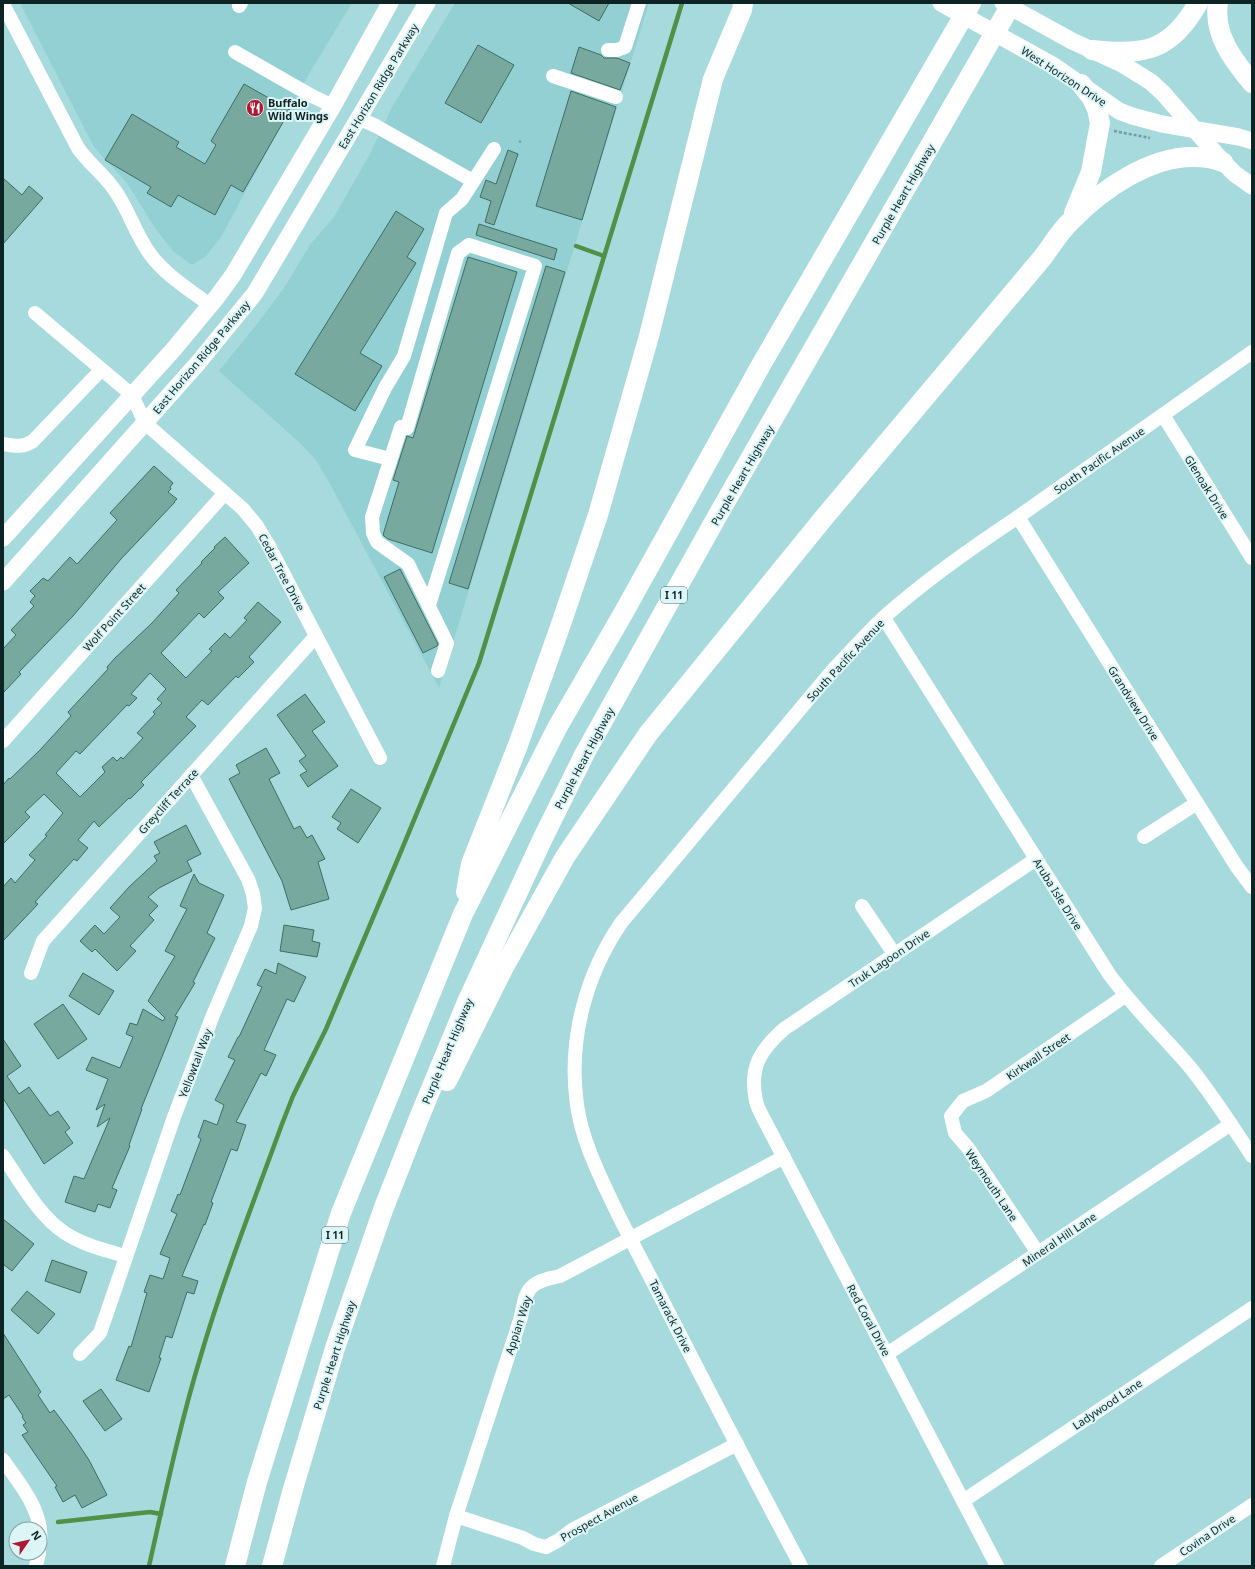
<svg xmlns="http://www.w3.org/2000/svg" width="1255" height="1569" viewBox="0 0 1255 1569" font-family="'Noto Sans',sans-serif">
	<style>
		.built { fill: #92d0d3 }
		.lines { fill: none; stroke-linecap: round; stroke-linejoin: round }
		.stream { stroke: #509047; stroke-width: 4.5 }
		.building { fill: #78a99e; stroke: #3e6d63; fill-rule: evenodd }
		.path { stroke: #749d9f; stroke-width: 2.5; stroke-dasharray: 3 2; stroke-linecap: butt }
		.minor { stroke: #fff; stroke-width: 14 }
		.major { stroke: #fff; stroke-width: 17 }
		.highway { stroke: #fff; stroke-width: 20 }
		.labels { text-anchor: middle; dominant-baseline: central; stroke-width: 4; stroke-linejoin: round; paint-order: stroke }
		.shield { fill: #dcf6f7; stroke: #4c6263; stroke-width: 1 }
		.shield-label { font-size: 10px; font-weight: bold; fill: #0e2324 }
		.street-label { font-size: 11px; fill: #0e2324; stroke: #dcf6f7 }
		.poi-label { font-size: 11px; font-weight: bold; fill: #0e2324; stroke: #dcf6f7; text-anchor: start }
	</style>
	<rect width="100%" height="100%" fill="#a6dadc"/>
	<g class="built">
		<polygon points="20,3 352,3 310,72 221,237 206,256 192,265 174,252 157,231 127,183 94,147"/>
		<polygon points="455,3 649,3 439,688 328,480 315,459 300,443 219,371 261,319 284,288 310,245 334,217 370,154 391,109"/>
	</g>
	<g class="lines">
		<g class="stream">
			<polyline points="576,246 604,256"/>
			<polyline points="58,1522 150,1512 161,1514"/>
			<path d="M149,1566C165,1495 180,1424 201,1355C224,1277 254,1201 282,1124L293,1096L326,1029L402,849L479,663L682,3"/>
		</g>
	</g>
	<g class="building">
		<polygon points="568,3 609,3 599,21"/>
		<polygon points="478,45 514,65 481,123 445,103"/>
		<polygon points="579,47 601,55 604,58 617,58 630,63 620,90 571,73"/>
		<polygon points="244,84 290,110 243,192 231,185 215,215 178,195 171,207 147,193 151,187 105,160 132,114 179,142 176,147 205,164 216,145 211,141"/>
		<polygon points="571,91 616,107 582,220 536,206"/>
		<polygon points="508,150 518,154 494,225 485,222 491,201 480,197 486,180 496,184"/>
		<polygon points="3,178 22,195 29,186 43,198 3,244"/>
		<polygon points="396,211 424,229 407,257 416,263 360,353 382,366 355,411 295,374"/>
		<polygon points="479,224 557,249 554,260 476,235"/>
		<polygon points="468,257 517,272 432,553 388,539 383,535 399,482 393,480 407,436 413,438"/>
		<polygon points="546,266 565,272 468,589 449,583"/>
		<polygon points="154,466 173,483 170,487 171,489 168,492 177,499 174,502 175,502 121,559 73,616 19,672 21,674 3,693 3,649 16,635 11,630 34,606 30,602 35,596 30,591 43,578 48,581 70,557 77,564 79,562 117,520 110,513"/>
		<path d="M225,537L249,563L218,592L224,598L204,618L199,613L161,653L186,678L212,651L209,649L225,633L230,638L247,620L244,618L258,602L281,622L249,657L254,662L238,678L236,676L208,705L202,700L186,717L196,726L141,782L144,785L130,799L129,798L99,827L94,821L78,840L88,848L77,861L74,859L35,902L38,904L3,941V887L11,878L15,883L35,860L29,855L47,836L45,835L63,813L44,794L25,812L30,817L3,844V785L9,778L10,779L40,750L71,716L68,712L108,669L107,667L115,658L152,623L179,593L176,590L202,563L201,562L215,548L214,547ZM150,673L166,689L157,699L162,703L153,712L155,714L137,733L143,738L123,759L121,757L117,761L113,757L102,767L105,772L80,797L56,773L76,751L80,754L127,705L129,706L137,698L131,694Z"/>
		<polygon points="400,569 438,644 437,646 423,653 384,577"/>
		<polygon points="305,694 325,722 312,731 338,766 308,787 300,775 307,771 299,761 306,756 277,715"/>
		<polygon points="266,748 280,773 269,779 294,829 300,826 307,838 312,835 325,859 318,862 329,899 291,910 282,881 229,779 240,773 236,765"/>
		<polygon points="351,789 381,808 358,843 337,829 341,823 332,817"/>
		<polygon points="186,825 201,854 187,861 192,871 159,888 148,897 158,906 149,915 154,920 130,946 136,951 117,971 95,949 92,952 80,941 95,925 104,934 120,917 110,908 130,886 157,861 154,856 160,853 154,842"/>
		<polygon points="194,874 199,883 224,895 207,933 215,938 193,982 195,983 175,1016 178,1017 141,1109 142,1109 129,1145 130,1146 112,1188 117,1190 110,1208 98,1204 95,1212 65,1202 74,1176 84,1179 110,1118 97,1127 105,1104 96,1110 108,1079 86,1070 92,1057 120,1068 133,1037 126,1034 130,1023 137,1025 143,1009 163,1021 165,1018 148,1001 175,956 165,951 187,909 180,906"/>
		<polygon points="284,925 314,930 312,941 320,943 317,957 280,951"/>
		<polygon points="278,963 306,977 294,1002 287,999 264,1050 276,1055 266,1076 261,1073 236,1122 246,1125 237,1151 231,1149 211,1202 213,1203 205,1225 204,1224 182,1276 198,1281 194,1294 187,1292 172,1338 166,1336 159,1358 161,1358 149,1392 116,1380 129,1346 131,1347 147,1293 144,1292 150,1275 163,1279 170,1258 160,1254 177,1214 171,1211 178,1194 180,1195 201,1139 198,1137 204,1120 217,1125 224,1105 215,1100 235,1060 228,1057 238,1037 239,1037 262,987 257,985 265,969 276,974"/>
		<polygon points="83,973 114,991 99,1015 69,996"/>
		<polygon points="63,1004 87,1039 58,1059 34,1024"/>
		<polygon points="3,1039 21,1066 7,1076 19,1094 29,1087 50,1116 58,1111 70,1128 65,1132 73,1143 44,1164 3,1098"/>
		<polygon points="3,1219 34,1244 12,1271 3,1264"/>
		<polygon points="52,1260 87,1272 80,1293 45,1281"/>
		<polygon points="27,1291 55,1314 38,1334 11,1310"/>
		<polygon points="3,1333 41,1392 38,1395 50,1413 54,1410 71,1433 89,1460 107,1495 82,1508 75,1495 63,1502 55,1487 57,1486 22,1435 28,1432 23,1425 26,1423 22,1417 23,1416 9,1395 3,1399"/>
		<polygon points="101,1389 122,1419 105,1431 83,1401"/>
	</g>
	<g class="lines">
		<g class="path">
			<polyline points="1114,131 1150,138"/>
			<polyline points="519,141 521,142"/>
		</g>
		<g class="minor">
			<path d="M3,4L78,148C89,164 105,175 116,192C129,211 136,235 150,254C165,275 190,290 210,305"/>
			<polyline points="239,6 241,3"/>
			<polyline points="608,50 617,50 625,47 639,3"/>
			<polyline points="235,52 312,96 333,106"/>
			<polyline points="553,76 616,97"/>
			<polyline points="358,118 376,126 473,181"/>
			<polyline points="35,313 132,395 145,423 243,509 257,526 269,546 380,758"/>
			<polyline points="1163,415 1252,558"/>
			<path d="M3,444C15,446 23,448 33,441L101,370"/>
			<polyline points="390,459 355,450 385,388 404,356 446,213 462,199 494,149"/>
			<polyline points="1018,517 1237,867 1252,887"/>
			<polyline points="429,605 535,266 469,245 458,253 407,428 401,427 372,517 373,533 377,542 408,564 447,643 438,671"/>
			<path d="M884,618L1109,974C1133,1007 1162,1035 1189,1066C1212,1094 1232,1126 1252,1156"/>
			<polyline points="3,741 225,493"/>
			<polyline points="1144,837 1197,803"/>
			<polyline points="862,906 895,955"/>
			<polyline points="31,973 43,941 316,636"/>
			<path d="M3,1156C20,1181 39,1216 65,1233C83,1245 105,1250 125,1256"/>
			<polyline points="1038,1253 968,1148 955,1133 951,1116 963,1101 986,1091 1125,996"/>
			<polyline points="80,1354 100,1333 174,1117 213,1015 251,926 255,908 253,894 248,879 191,775"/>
			<polyline points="887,1354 1231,1124"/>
			<path d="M3,1460C20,1484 44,1512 40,1543"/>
			<polyline points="963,1501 1252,1308"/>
			<polyline points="456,1516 523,1538 534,1544 546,1547 559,1540 572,1530 737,1444"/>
			<polyline points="36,1566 39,1553"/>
			<path d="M443,1566L456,1516L521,1317C526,1287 530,1282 560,1276L784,1157"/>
			<path d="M801,1566C752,1474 704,1382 657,1290C642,1261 627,1233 613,1204C598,1172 582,1140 577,1105C568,1041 585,976 621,923L832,671C849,653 865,635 883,618C924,581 971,548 1018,517L1252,352"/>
			<path d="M997,1566L768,1127C764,1119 758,1110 756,1101C749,1068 760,1050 784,1029L1036,859"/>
			<polyline points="1161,1566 1252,1505"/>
		</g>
		<g class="major">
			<polyline points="941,3 1054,66 1119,111 1132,116 1162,124 1239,137 1252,141"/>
			<polyline points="1003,3 1072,41 1122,64 1151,82 1163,93 1223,162 1235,174 1252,186"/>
			<polyline points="3,538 173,350 217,297 233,275 333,106 390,3"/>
			<polyline points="3,582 198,363 255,293 427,3"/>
		</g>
		<g class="highway">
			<path d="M1218,3C1213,34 1233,60 1252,83"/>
			<path d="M1092,50C1144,56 1171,51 1198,3"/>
			<polyline points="1074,213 1091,172 1100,123 1097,109 1092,98 1081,84"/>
			<polyline points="466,892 471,864 518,745 560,627 598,515 649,336 713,79 742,10 743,3"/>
			<path d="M447,1081L503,969L565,857L648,734L827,514L1043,257C1052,245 1060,231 1071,221C1101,190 1151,155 1196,157C1205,157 1214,159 1223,162"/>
			<polyline points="235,1566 257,1482 341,1213 463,914 557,728 624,612 761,365 971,3"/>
			<polyline points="272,1566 293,1489 335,1348 383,1210 419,1118 467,1002 542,840 585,753 719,513 1012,3"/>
		</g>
	</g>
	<defs>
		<symbol id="restaurant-disc" viewBox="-11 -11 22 22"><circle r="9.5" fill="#ad1932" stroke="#dcf6f7"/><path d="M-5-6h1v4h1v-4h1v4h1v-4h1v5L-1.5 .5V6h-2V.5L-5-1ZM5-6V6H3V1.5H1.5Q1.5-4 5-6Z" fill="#fff"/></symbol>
	</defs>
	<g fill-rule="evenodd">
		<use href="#restaurant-disc" x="245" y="98" width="20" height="20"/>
	</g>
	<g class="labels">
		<g class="shield">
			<rect x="661" y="587" width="26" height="16" rx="3"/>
			<rect x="322" y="1227" width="26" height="16" rx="3"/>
		</g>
		<g class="shield-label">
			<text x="674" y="595">I 11</text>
			<text x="335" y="1235">I 11</text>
		</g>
		<g class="street-label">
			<text transform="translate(1064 76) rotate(33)">West Horizon Drive</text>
			<text transform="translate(378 86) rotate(-59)">East Horizon Ridge Parkway</text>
			<text transform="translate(903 194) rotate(-60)">Purple Heart Highway</text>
			<text transform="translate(201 357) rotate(-50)">East Horizon Ridge Parkway</text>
			<text transform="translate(1099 460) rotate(-35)">South Pacific Avenue</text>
			<text transform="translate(742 475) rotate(-60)">Purple Heart Highway</text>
			<text transform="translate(1207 487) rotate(58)">Glenoak Drive</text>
			<text transform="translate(282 572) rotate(62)">Cedar Tree Drive</text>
			<text transform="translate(114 617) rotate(-48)">Wolf Point Street</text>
			<text transform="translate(845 660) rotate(-47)">South Pacific Avenue</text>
			<text transform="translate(1134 703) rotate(58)">Grandview Drive</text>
			<text transform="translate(584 758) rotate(-62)">Purple Heart Highway</text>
			<text transform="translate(168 801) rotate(-48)">Greycliff Terrace</text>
			<text transform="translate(1058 894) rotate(58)">Aruba Isle Drive</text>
			<text transform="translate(889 958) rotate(-34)">Truk Lagoon Drive</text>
			<text transform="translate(447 1051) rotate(-67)">Purple Heart Highway</text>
			<text transform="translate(1038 1056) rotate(-34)">Kirkwall Street</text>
			<text transform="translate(195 1063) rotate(-69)">Yellowtail Way</text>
			<text transform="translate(992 1185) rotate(56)">Weymouth Lane</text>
			<text transform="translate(1059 1239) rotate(-34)">Mineral Hill Lane</text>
			<text transform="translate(671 1316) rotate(63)">Tamarack Drive</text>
			<text transform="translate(869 1320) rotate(62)">Red Coral Drive</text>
			<text transform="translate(518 1325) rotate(-72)">Appian Way</text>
			<text transform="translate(334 1355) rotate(-72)">Purple Heart Highway</text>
			<text transform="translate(1107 1404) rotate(-34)">Ladywood Lane</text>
			<text transform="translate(599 1517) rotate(-29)">Prospect Avenue</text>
			<text transform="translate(1207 1535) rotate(-34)">Covina Drive</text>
		</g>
		<g class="poi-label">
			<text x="268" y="102">Buffalo<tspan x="268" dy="13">Wild Wings</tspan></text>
		</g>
	</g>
	<rect width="1255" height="1569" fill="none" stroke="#0e2324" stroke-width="8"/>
	<g transform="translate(28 1541) rotate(56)"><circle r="19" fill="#dcf6f7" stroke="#8aa2a3"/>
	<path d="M0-3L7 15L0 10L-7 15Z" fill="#ad1932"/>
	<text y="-6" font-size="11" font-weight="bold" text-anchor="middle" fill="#0e2324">N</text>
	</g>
</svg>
